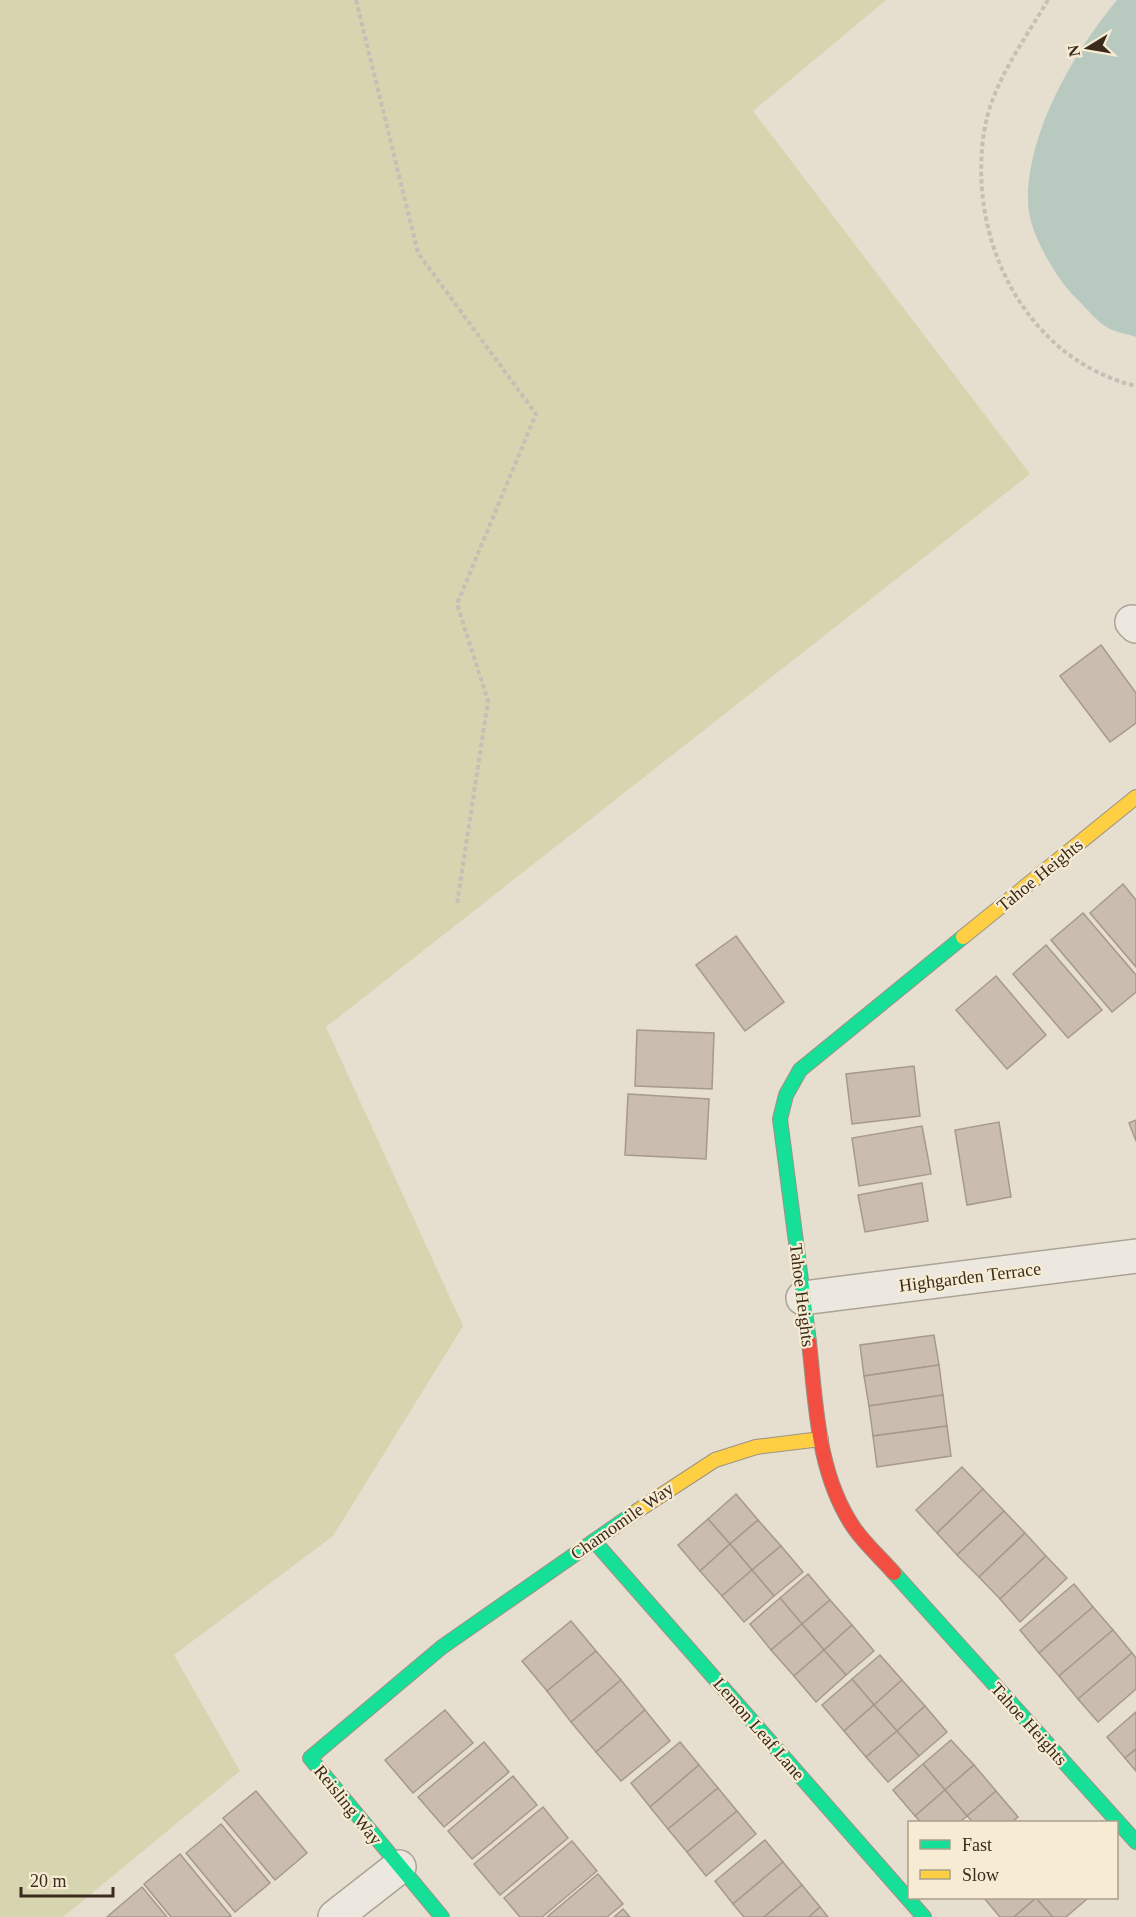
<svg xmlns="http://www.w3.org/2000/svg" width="1136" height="1917" viewBox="0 0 1136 1917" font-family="'Times New Roman',serif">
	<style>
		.green { fill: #d6d5af }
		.water { fill: #b8cabf }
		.building { fill: #cabcae; stroke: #a6998d; stroke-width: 1.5 }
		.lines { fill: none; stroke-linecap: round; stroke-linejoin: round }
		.street-casing { stroke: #aba396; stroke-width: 36 }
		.fast-casing { stroke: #9b9286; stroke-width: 16 }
		.slow-casing { stroke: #9b9286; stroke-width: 16 }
		.jam-casing { stroke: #9b9286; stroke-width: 16 }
		.path { stroke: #c6bfb6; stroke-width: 4; stroke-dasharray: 4.5 3; stroke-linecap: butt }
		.street { stroke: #ede8df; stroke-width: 33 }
		.fast { stroke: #16e098; stroke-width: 14 }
		.slow { stroke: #ffcf43; stroke-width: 14 }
		.jam { stroke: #f24e42; stroke-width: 14 }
		.labels { text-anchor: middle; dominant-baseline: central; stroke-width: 4.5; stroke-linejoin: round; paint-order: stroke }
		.street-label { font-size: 18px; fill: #3a2b1d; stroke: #f7ecd3 }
	</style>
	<rect width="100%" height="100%" fill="#e6dece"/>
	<polygon class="green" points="0,0 886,0 753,111 1030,474 326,1027 463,1326 333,1536 174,1655 240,1771 63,1917 0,1917"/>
	<path class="water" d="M1117,0H1136V337C1128,334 1118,333 1110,329C1097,323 1084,305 1073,295C1054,275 1028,230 1028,202C1027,132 1074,52 1117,0Z"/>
	<g class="building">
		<polygon points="1101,645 1136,693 1136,723 1110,742 1060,676"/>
		<polygon points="1123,884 1136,900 1136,967 1090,913"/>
		<polygon points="1083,913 1136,975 1136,992 1112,1012 1051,940"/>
		<polygon points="736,936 784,1002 745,1031 696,965"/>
		<polygon points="1046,945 1102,1010 1068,1038 1013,974"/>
		<polygon points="996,976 1046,1035 1007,1069 956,1010"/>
		<polygon points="637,1030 714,1033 712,1089 635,1086"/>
		<polygon points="914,1066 920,1116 852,1124 846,1074"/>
		<polygon points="628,1094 709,1099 706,1159 625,1155"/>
		<polygon points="1136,1120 1136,1141 1129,1123"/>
		<polygon points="999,1122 1011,1197 967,1205 955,1130"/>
		<polygon points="922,1126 931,1174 859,1186 852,1138"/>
		<polygon points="922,1183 928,1221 865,1232 858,1195"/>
		<polygon points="934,1335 939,1365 864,1376 860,1345"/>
		<polygon points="939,1365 943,1395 869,1406 864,1376"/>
		<polygon points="943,1395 947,1426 873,1436 869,1406"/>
		<polygon points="947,1426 951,1456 877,1467 873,1436"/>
		<polygon points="962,1467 983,1489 937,1533 916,1510"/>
		<polygon points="983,1489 1004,1511 957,1555 937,1533"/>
		<polygon points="736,1494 758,1520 730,1544 708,1519"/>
		<polygon points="1004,1511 1025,1533 979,1577 957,1555"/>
		<polygon points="708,1519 730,1544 700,1571 678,1545"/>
		<polygon points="758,1520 781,1546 752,1570 730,1544"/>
		<polygon points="1025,1533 1046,1556 1000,1599 979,1577"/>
		<polygon points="730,1544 752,1570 722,1596 700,1571"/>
		<polygon points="781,1546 803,1572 774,1596 752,1570"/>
		<polygon points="1046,1556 1067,1578 1020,1622 1000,1599"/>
		<polygon points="752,1570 774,1596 744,1622 722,1596"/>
		<polygon points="808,1574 830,1600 802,1624 780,1598"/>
		<polygon points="1074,1584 1093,1607 1039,1653 1020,1630"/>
		<polygon points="780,1598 802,1624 771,1650 750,1624"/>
		<polygon points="830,1600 852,1625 824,1650 802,1624"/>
		<polygon points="1093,1607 1113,1630 1059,1676 1039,1653"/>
		<polygon points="571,1621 596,1651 547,1691 522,1661"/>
		<polygon points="802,1624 824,1650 794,1676 771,1650"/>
		<polygon points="852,1625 874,1651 846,1675 824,1650"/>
		<polygon points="1113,1630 1132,1653 1078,1699 1059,1676"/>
		<polygon points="824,1650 846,1675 816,1702 794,1676"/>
		<polygon points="596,1651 621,1680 571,1722 547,1691"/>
		<polygon points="1132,1653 1136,1658 1136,1689 1098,1722 1078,1699"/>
		<polygon points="880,1655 902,1680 874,1705 852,1679"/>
		<polygon points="852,1679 874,1705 844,1731 822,1705"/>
		<polygon points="621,1680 645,1710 596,1752 571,1722"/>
		<polygon points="902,1680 925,1706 897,1731 874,1705"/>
		<polygon points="874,1705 897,1731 866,1757 844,1731"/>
		<polygon points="925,1706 947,1732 919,1756 897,1731"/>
		<polygon points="445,1710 473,1743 413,1793 385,1760"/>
		<polygon points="645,1710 670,1741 621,1781 596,1752"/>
		<polygon points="1136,1712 1136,1749 1125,1758 1107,1737"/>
		<polygon points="897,1731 919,1756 888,1782 866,1757"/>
		<polygon points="951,1740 974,1765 945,1790 923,1764"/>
		<polygon points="484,1742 509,1772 444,1827 418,1797"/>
		<polygon points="680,1742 699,1765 650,1807 631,1783"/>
		<polygon points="1136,1749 1136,1771 1125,1758"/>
		<polygon points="923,1764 945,1790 915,1816 893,1790"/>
		<polygon points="699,1765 718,1788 668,1829 650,1807"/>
		<polygon points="974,1765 996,1791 967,1816 945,1790"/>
		<polygon points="513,1776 537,1805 472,1859 448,1831"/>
		<polygon points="718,1788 737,1811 687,1852 668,1829"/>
		<polygon points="945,1790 967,1816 960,1822 921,1822 915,1816"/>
		<polygon points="256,1791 307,1853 275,1880 223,1818"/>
		<polygon points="996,1791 1018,1817 1012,1822 973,1822 967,1816"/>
		<polygon points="543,1807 568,1838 500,1895 474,1864"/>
		<polygon points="737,1811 756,1834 706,1876 687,1852"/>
		<polygon points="221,1824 270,1883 235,1912 186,1853"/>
		<polygon points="765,1840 783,1862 733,1904 715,1881"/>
		<polygon points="572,1841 597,1871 542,1917 520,1917 504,1898"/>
		<polygon points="180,1854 231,1916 229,1917 171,1917 144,1884"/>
		<polygon points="783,1862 802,1885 764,1917 744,1917 733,1904"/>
		<polygon points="598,1874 623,1904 607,1917 547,1917"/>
		<polygon points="802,1885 820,1907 809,1917 764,1917"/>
		<polygon points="142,1887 167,1917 107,1917"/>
		<polygon points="984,1898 1036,1898 1014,1917 1000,1917"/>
		<polygon points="1036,1898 1053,1917 1014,1917"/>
		<polygon points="1036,1898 1085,1898 1087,1899 1066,1917 1053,1917"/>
		<polygon points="820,1907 828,1917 809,1917"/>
		<polygon points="623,1909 630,1917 614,1917"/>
	</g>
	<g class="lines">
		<defs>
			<g id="street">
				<polyline points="1132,622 1136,626"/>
				<polyline points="803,1298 1136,1256"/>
				<polyline points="335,1917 399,1867"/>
			</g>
			<g id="fast">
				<polyline points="809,1342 780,1119 786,1095 800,1070 963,937"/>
				<polyline points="594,1541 924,1917"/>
				<polyline points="894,1573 1136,1842"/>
				<polyline points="442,1917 310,1758 442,1647 637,1511"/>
			</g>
			<g id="slow">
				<polyline points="963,937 1136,797"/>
				<polyline points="637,1511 715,1460 756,1447 821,1439"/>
			</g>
			<path id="jam" d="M809,1342C816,1404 817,1474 854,1528C865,1544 881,1558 894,1573"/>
		</defs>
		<use href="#street" class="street-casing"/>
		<use href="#fast" class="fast-casing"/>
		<use href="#slow" class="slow-casing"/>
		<use href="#jam" class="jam-casing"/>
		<g class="path">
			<polyline points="356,0 418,253 536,414 457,604 488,701 457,904"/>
			<path d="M1048,0C1025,39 993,82 985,127C965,236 1024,359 1136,386"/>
		</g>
		<use href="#street" class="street"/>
		<use href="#fast" class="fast"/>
		<use href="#slow" class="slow"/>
		<use href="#jam" class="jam"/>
	</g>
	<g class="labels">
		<g class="street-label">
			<text transform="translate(1040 875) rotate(-39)">Tahoe Heights</text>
			<text transform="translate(970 1277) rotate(-7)">Highgarden Terrace</text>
			<text transform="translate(802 1295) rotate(83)">Tahoe Heights</text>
			<text transform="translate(622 1521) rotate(-35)">Chamomile Way</text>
			<text transform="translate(1029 1724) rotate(48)">Tahoe Heights</text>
			<text transform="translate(759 1729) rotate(49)">Lemon Leaf Lane</text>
			<text transform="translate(348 1805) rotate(51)">Reisling Way</text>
		</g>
	</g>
	<rect x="908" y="1821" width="210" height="78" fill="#f7ecd3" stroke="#ab9f8a" stroke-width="1.5"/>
	<rect x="920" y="1840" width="30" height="9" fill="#16e098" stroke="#ab9f8a" stroke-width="1.5"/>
	<text x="962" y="1851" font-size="18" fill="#3a2b1d">Fast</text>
	<rect x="920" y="1870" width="30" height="9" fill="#ffcf43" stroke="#ab9f8a" stroke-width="1.5"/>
	<text x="962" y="1881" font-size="18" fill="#3a2b1d">Slow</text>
	<g transform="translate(1088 48) rotate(259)" stroke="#f7ecd3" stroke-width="4.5" paint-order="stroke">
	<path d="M0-4.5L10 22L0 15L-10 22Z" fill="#3a2b1d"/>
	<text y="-9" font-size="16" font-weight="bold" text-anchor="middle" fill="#3a2b1d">N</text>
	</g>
	<path d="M21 1887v9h92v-9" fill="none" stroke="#3a2b1d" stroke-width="3"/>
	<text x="30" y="1887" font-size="18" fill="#3a2b1d" stroke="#f7ecd3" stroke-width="4.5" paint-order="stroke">20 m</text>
</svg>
